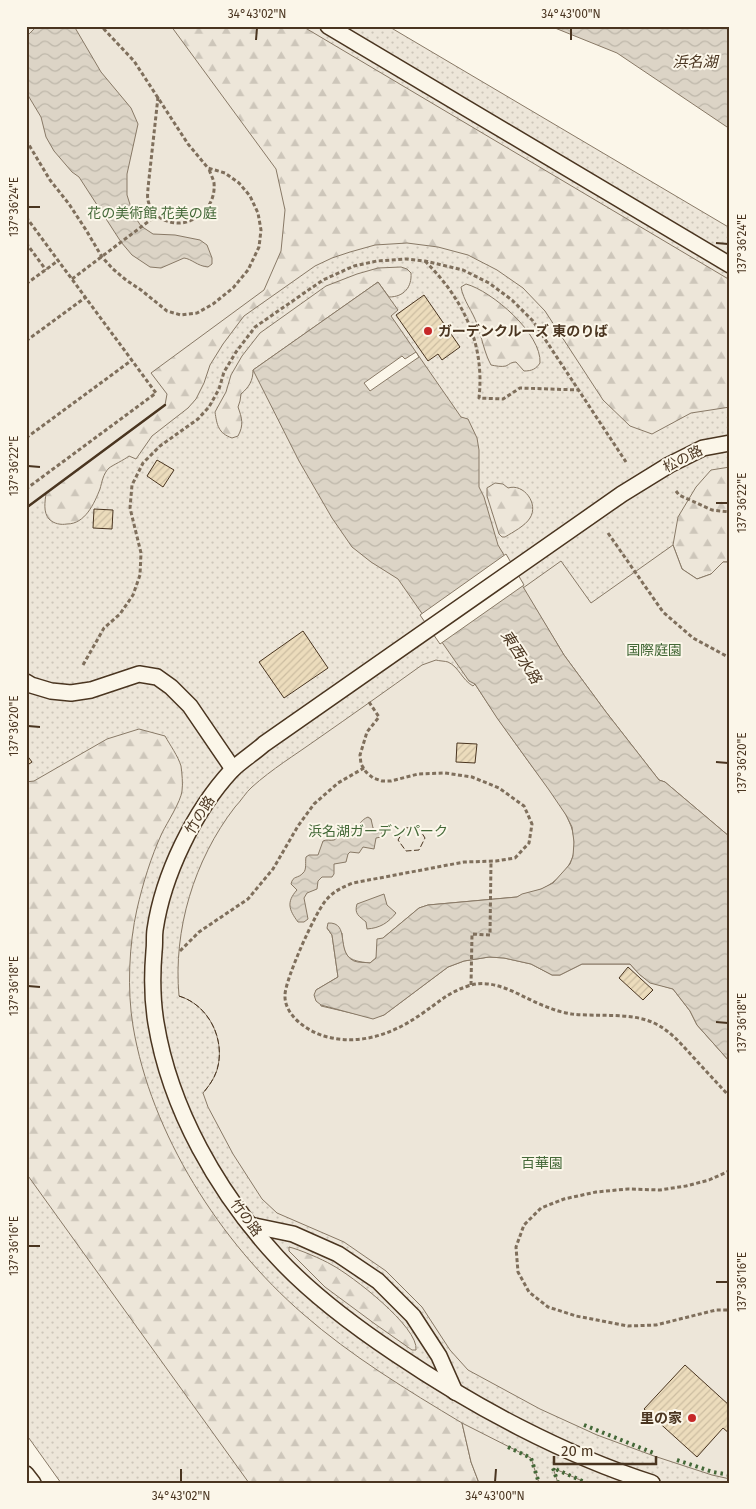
<svg xmlns="http://www.w3.org/2000/svg" width="756" height="1509" viewBox="0 0 756 1509" font-family="'Fira Sans','Noto Sans JP',sans-serif">
	<style>
		.grass { fill: url(#grass-dots); stroke: #887966 }
		.forest { fill: url(#forest-firs); stroke: #887966 }
		.garden { fill: #ede6d9; stroke: #887966 }
		.water { fill: url(#water-waves); stroke: #887966 }
		.pier { fill: #fbf6e9; stroke: #887966 }
		.building { fill: url(#building-hatch); stroke: #4a3520 }
		.lines { fill: none; stroke-linecap: round; stroke-linejoin: round }
		.service-casing { stroke: #4a3520; stroke-width: 18 }
		.path { stroke: #7f6f5c; stroke-width: 3; stroke-dasharray: 4 2.5; stroke-linecap: butt }
		.service { stroke: #fbf6e9; stroke-width: 15 }
		.hedge { stroke: #436837; stroke-width: 4; stroke-dasharray: 2.5 4; stroke-linecap: butt }
		.fence { stroke: #4a3520; stroke-width: 1; stroke-dasharray: 6 2.5; stroke-linecap: butt }
		.wall { stroke: #4a3520; stroke-width: 2.5 }
		.ticks { fill: none; stroke: #4a3520; stroke-width: 2 }
		.poi-dot { fill: #c62828; stroke: #fbf6e9; stroke-width: 2 }
		.labels { text-anchor: middle; dominant-baseline: central; stroke-width: 4; stroke-linejoin: round; paint-order: stroke }
		.park-label { font-size: 14px; fill: #436837; stroke: #fbf6e9 }
		.poi-label { font-size: 14px; font-weight: bold; fill: #4a3520; stroke: #fbf6e9; text-anchor: start }
		.street-label { font-size: 14px; fill: #4a3520; stroke: #fbf6e9 }
		.water-label { font-size: 15px; font-style: italic; fill: #4a3520; stroke: #fbf6e9 }
		.neatline { fill: none; stroke: #4a3520; stroke-width: 2 }
		.ticks-label { font-size: 12px; text-anchor: middle; fill: #4a3520 }
	</style>
	<defs>
		<pattern id="grass-dots" width="8" height="8" patternUnits="userSpaceOnUse" patternTransform="scale(1.25)"><rect width="8" height="8" fill="#ede6d9"/><path d="M2 2h.1M6 6h.1" fill="none" stroke="#cdc6ba" stroke-width="1.8" stroke-linecap="round"/></pattern>
		<pattern id="forest-firs" width="22" height="20" patternUnits="userSpaceOnUse" patternTransform="scale(1.25)"><rect width="22" height="20" fill="#ede6d9"/><path d="M5 1l3.5 6h-7zM16 11l3.5 6h-7z" fill="#cdc6ba"/></pattern>
		<pattern id="water-waves" width="16" height="10" patternUnits="userSpaceOnUse" patternTransform="scale(1.25)"><rect width="16" height="10" fill="#dcd4c6"/><path d="M0 5q4-4 8 0t8 0" fill="none" stroke="#beb7aa"/></pattern>
		<pattern id="building-hatch" width="6" height="6" patternUnits="userSpaceOnUse" patternTransform="scale(1.25)"><rect width="6" height="6" fill="#ecdcbc"/><path d="M-1 1l2-2M0 6l6-6M5 7l2-2" fill="none" stroke="#ccbda1"/></pattern>
	</defs>
	<rect width="100%" height="100%" fill="#fbf6e9"/>
	<polygon class="grass" points="26,26 388,26 730,228 730,1483 61,1483 26,1434"/>
	<g class="forest">
		<path d="M111,26H302L730,280V407L691,413L652,434L630,426L603,400L545,311L523,288L497,270L468,255L438,247L407,243L375,245L350,252L332,258L315,266L244,316L223,344L210,365L204,383L196,399L188,408L152,436L136,459L129,456C124,460 113,465 109,468C103,474 102,482 100,489C94,504 85,524 67,524C61,525 54,524 49,519C43,512 45,502 46,493L165,405L89,290Z"/>
		<path d="M401,267L407,269L411,273C412,287 404,297 389,297L378,282L253,370C253,381 249,387 241,394L240,401L238,407C242,418 244,425 238,436L232,438C218,433 217,425 215,412L226,392L231,375L242,356L260,333L326,286L357,274L378,268Z"/>
		<path d="M466,284C492,291 542,334 540,363C536,369 532,371 524,371L516,362C511,362 510,364 506,366C501,367 496,366 491,365C484,352 482,338 477,324C473,312 463,300 461,287Z"/>
		<polygon points="730,467 730,562 723,562 711,574 697,579 682,569 673,545 678,517 696,487 711,470"/>
		<path d="M495,483L503,484L508,488C524,483 539,504 530,518C525,526 513,532 505,537H502L499,534L487,496V488Z"/>
		<path d="M139,729L165,736C170,745 178,756 181,766C182,773 183,784 182,791C181,801 167,823 162,833C151,857 143,883 137,909C129,944 127,990 133,1026C151,1134 220,1242 303,1314C351,1356 407,1390 462,1423L471,1462L479,1483H249L26,1173V782L34,781L107,739Z"/>
		<path d="M289,1247C298,1249 322,1259 332,1265C351,1275 419,1327 416,1350H412L375,1324L325,1287L289,1251Z"/>
	</g>
	<g class="garden">
		<polygon points="26,26 171,26 276,169 285,210 281,251 264,290 151,373 167,394 165,405 26,508"/>
		<polygon points="673,545 682,569 697,579 711,574 723,562 730,562 730,837 665,782 659,780 606,712 564,655 523,588 561,561 591,603"/>
		<path d="M436,660C439,661 445,661 448,662C459,667 462,680 473,686L475,684C493,712 512,739 531,765C545,784 563,804 571,826C575,837 576,853 570,863C564,874 551,886 539,890C531,893 524,893 517,897L428,905L419,908L383,938L376,958L370,963C347,961 343,956 342,933L327,928L332,935L338,977L316,990L321,1006L373,1018L384,1015L448,967L464,961L489,957L504,958L531,964L552,975H560L582,964H630L639,974L650,982L673,989L690,1011L697,1025L730,1062V1479L712,1475L654,1456L597,1435L540,1409L468,1370L450,1350L422,1307L386,1271L344,1242L277,1213L262,1199L233,1154L208,1107L203,1093C209,1086 214,1079 217,1070C226,1040 209,1005 179,996C173,930 194,860 235,807C241,801 246,792 252,787C272,769 295,755 316,740C352,715 387,690 422,665Z"/>
		<polygon points="462,1423 531,1458 539,1483 479,1483 471,1462"/>
		<polygon points="553,1468 587,1483 558,1483"/>
	</g>
	<g class="water">
		<path d="M37,26H74L101,72L131,108L138,124L127,174V195L133,214L141,226L153,234L175,235L200,240L207,245L212,258V264L208,267C197,266 192,259 184,258L161,268L150,267L132,255L121,242L79,177L72,172L54,151L46,137L41,117L26,92V37Z"/>
		<polygon points="550,26 730,26 730,129 617,53"/>
		<path d="M378,282L398,310L391,316L461,417L468,419L477,438L479,450V487L484,497L498,545L564,655L606,712L659,780L665,782L730,837V1062L697,1025L690,1011L673,989L650,983L639,974L630,964H582L560,975H552L531,964L504,958L489,957L464,961L448,967L384,1015L373,1019L321,1005L316,1001L314,995L316,990L338,977L332,935L327,928L328,923C351,922 335,952 354,961C359,963 365,962 370,963L376,958L377,939L383,938L419,908L428,905L517,897L522,894L541,889L553,883L570,864L573,856L574,842L572,827L566,815L549,790L497,718L475,684L469,681L398,579L371,562L352,547L332,518L299,461L253,370Z"/>
		<path d="M368,817L371,819L373,828L380,831L382,833L381,837L376,838L374,849L363,847L359,853L350,852L348,854L346,862L334,864V874L332,877H322L318,881L317,889L307,893L304,898L308,919L304,922H298C289,910 286,902 297,890L291,884C293,875 298,879 303,873C307,870 305,862 306,857L309,855H318L323,841C327,839 330,841 334,840C338,839 340,830 343,827C365,832 354,823 368,817Z"/>
		<path d="M384,894L387,905L396,913C388,923 380,928 367,929L366,922C359,916 354,914 357,904Z"/>
	</g>
	<g class="pier">
		<polygon points="416,352 419,357 370,391 364,383 402,356 405,359"/>
		<polygon points="506,554 524,585 440,644 420,615"/>
	</g>
	<g class="building">
		<polygon points="424,295 460,347 442,360 438,354 428,361 396,315"/>
		<polygon points="157,460 174,470 163,487 147,476"/>
		<polygon points="94,509 113,510 112,529 93,528"/>
		<polygon points="303,631 328,668 284,698 259,662"/>
		<polygon points="457,743 477,744 475,763 456,762"/>
		<polygon points="26,754 32,762 26,766"/>
		<polygon points="628,967 653,990 643,1000 619,978"/>
		<polygon points="685,1365 730,1406 730,1434 723,1428 697,1457 644,1409"/>
	</g>
	<g class="lines">
		<defs>
			<g id="service">
				<polyline points="328,26 730,265"/>
				<polyline points="26,682 31,685 51,691 71,693 91,690 139,674 157,677 171,687 190,706 233,769"/>
				<polyline points="250,1225 293,1234 338,1254 378,1281 413,1316 439,1356 455,1392"/>
				<polyline points="26,1474 33,1483"/>
				<path d="M652,1483C564,1455 473,1406 396,1354C354,1326 312,1295 277,1257C218,1193 170,1109 156,1023C152,999 152,975 154,951C155,944 154,937 155,930C163,875 194,811 232,770C241,761 254,753 264,744L622,494L669,465L703,448L730,443"/>
			</g>
		</defs>
		<use href="#service" class="service-casing"/>
		<g class="path">
			<path d="M158,97L148,188C148,191 147,196 148,200C149,206 153,212 158,216C182,235 217,213 214,183C213,178 210,173 209,169"/>
			<polyline points="26,140 50,180 69,204 86,230 102,257 113,269 126,280 141,290 167,311 181,315 197,313 213,304 233,288 248,270 259,247 261,230 258,213 250,196 239,183 225,173 208,168 188,144 134,61 101,26"/>
			<polyline points="26,217 156,393 26,489"/>
			<polyline points="26,243 46,270"/>
			<path d="M425,261C463,299 485,343 479,398L503,399L520,388L579,390"/>
			<polyline points="72,279 157,215"/>
			<polyline points="26,284 59,260"/>
			<polyline points="26,341 86,297"/>
			<polyline points="26,438 132,360"/>
			<polyline points="676,491 679,495 712,510 730,512"/>
			<polyline points="608,533 663,612 693,638 730,658"/>
			<polyline points="83,665 104,628 120,614 133,595 140,575 141,553 130,508 132,485 143,463 160,446 198,419 209,407 219,389 224,372 236,352 255,327 323,280 354,266 377,261 406,259 425,261 463,270 489,283 512,300 533,321 626,462"/>
			<path d="M369,702L379,717L367,732L360,755L361,764L366,772L373,778L382,781H391L418,774L445,773L472,777L499,788L524,806L532,824L529,843L515,858L496,861L464,862L353,883C343,887 334,891 327,899C316,910 285,980 285,995C284,1015 307,1031 324,1036C358,1046 391,1035 420,1015C438,1003 447,993 468,986C497,976 524,1000 550,1008C557,1011 565,1013 572,1014C597,1017 631,1012 654,1023C671,1031 682,1045 694,1058C706,1071 718,1084 730,1097"/>
			<polyline points="180,951 199,932 248,899 273,869 298,826 314,804 338,783 364,768"/>
			<polyline points="471,985 472,934 490,935 491,861"/>
			<polyline points="730,1170 727,1172 709,1180 686,1186 660,1190 628,1189 596,1192 564,1199 541,1208 524,1225 516,1247 518,1272 529,1292 548,1307 576,1316 628,1326 656,1325 716,1310 730,1310"/>
		</g>
		<use href="#service" class="service"/>
		<g class="hedge">
			<polyline points="584,1425 656,1454"/>
			<polyline points="508,1447 531,1458 539,1483"/>
			<polyline points="677,1460 713,1472 730,1475"/>
			<polyline points="558,1483 553,1468 587,1483"/>
		</g>
		<g class="fence">
			<polygon points="418,827 425,838 419,850 406,851 398,840 405,828"/>
			<path d="M179,996C209,1005 226,1040 217,1070C214,1079 209,1086 203,1093"/>
		</g>
		<polyline class="wall" points="26,508 165,405"/>
	</g>
	<path class="ticks" d="M256,40L257,28M571,40V28M28,207H40M716,243L728,244M28,466L40,467M716,503H728M28,726L40,727M716,762L728,763M28,986L40,987M716,1022L728,1023M28,1246H40M716,1282H728M181,1482V1469M495,1482L496,1469"/>
	<g class="poi-dot">
		<circle cx="428" cy="331" r="5"/>
		<circle cx="692" cy="1418" r="5"/>
	</g>
	<g class="labels">
		<g class="park-label">
			<text x="152" y="213">花の美術館 花美の庭</text>
			<text x="654" y="650">国際庭園</text>
			<text x="378" y="831">浜名湖ガーデンパーク</text>
			<text x="542" y="1163">百華園</text>
		</g>
		<g class="poi-label">
			<text x="438" y="331">ガーデンクルーズ 東のりば</text>
			<text x="682" y="1418" text-anchor="end">里の家</text>
		</g>
		<g class="street-label">
			<text transform="translate(683 459) rotate(-27)">松の路</text>
			<text transform="translate(200 815) rotate(-58)">竹の路</text>
			<text transform="translate(246 1218) rotate(53)">竹の路</text>
		</g>
		<g class="water-label">
			<text x="695" y="62">浜名湖</text>
			<text transform="translate(521 657) rotate(57)">東西水路</text>
		</g>
	</g>
	<rect width="756" height="1509" fill="none" stroke="#fbf6e9" stroke-width="55"/>
	<path d="M554 1456v8h102v-8" fill="none" stroke="#4a3520" stroke-width="2.5"/>
	<text x="561" y="1456" font-size="15" fill="#4a3520" stroke="#fbf6e9" stroke-width="4" paint-order="stroke">20 m</text>
	<rect x="28" y="28" width="700" height="1454" class="neatline"/>
	<g class="ticks-label">
		<text x="257" y="18">34°43'02"N</text>
		<text x="571" y="18">34°43'00"N</text>
		<text transform="translate(14 207) rotate(-90)" y="4">137°36'24"E</text>
		<text transform="translate(742 244) rotate(-90)" y="4">137°36'24"E</text>
		<text transform="translate(14 466) rotate(-90)" y="4">137°36'22"E</text>
		<text transform="translate(742 503) rotate(-90)" y="4">137°36'22"E</text>
		<text transform="translate(14 726) rotate(-90)" y="4">137°36'20"E</text>
		<text transform="translate(742 763) rotate(-90)" y="4">137°36'20"E</text>
		<text transform="translate(14 986) rotate(-90)" y="4">137°36'18"E</text>
		<text transform="translate(742 1023) rotate(-90)" y="4">137°36'18"E</text>
		<text transform="translate(14 1246) rotate(-90)" y="4">137°36'16"E</text>
		<text transform="translate(742 1282) rotate(-90)" y="4">137°36'16"E</text>
		<text x="181" y="1500">34°43'02"N</text>
		<text x="495" y="1500">34°43'00"N</text>
	</g>
</svg>
